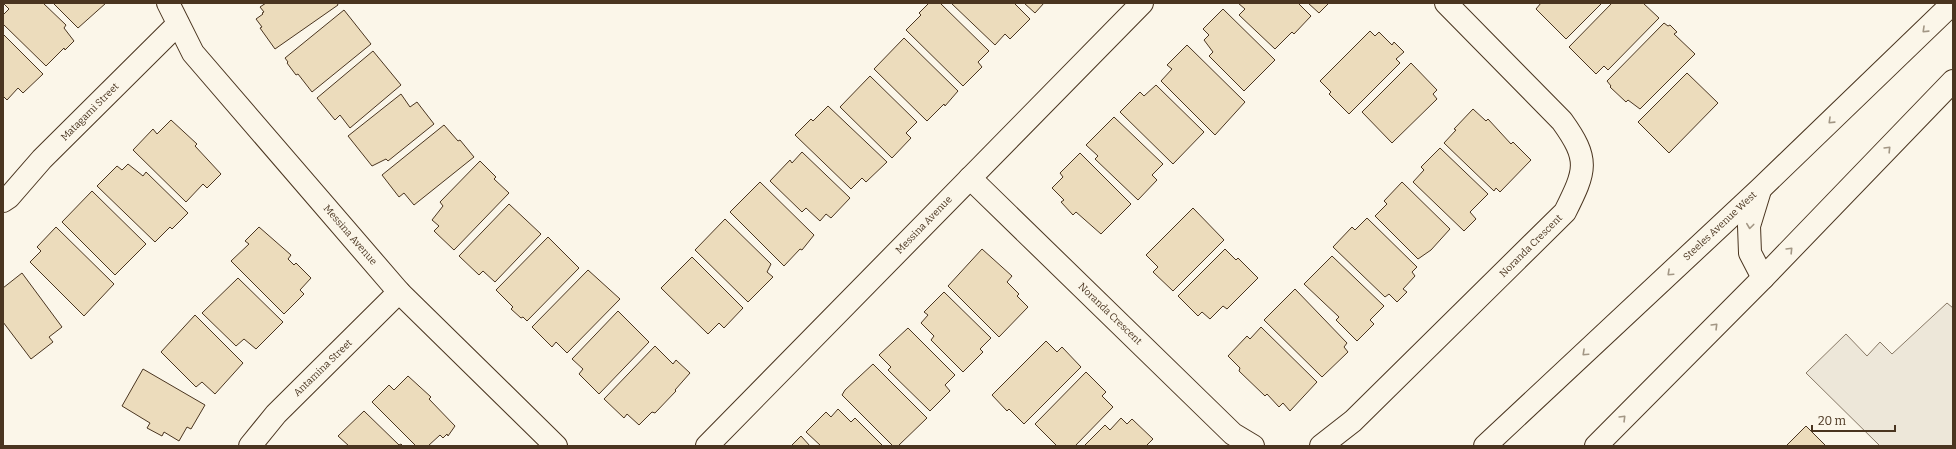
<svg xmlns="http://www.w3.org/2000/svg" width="1956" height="449" viewBox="0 0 1956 449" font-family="Bitter,serif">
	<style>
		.parking { fill: #ede7d9; stroke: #887966 }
		.building { fill: #ecdcbc; stroke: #4a3520 }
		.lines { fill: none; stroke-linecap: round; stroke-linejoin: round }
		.minor-casing { stroke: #4a3520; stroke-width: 24 }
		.secondary-casing { stroke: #4a3520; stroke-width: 24 }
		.minor { stroke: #fbf6e9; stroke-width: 22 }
		.secondary { stroke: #fbf6e9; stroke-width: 22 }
		.oneway { stroke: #a29684 }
		.labels { text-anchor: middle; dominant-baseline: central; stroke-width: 3; stroke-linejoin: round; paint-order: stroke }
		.street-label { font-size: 10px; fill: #4a3520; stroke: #fbf6e9 }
	</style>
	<rect width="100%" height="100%" fill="#fbf6e9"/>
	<polygon class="parking" points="1947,303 1953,308 1953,446 1880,446 1806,373 1846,334 1867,356 1880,342 1892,354"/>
	<g class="building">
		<polygon points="6,3 43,3 66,25 64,28 74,41 65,50 64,48 46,66 3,24 3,15 9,9 4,4"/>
		<polygon points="53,3 106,3 78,28"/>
		<polygon points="266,3 337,3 338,5 275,49 260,28 262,27 256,19 263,14 262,13 264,12 260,7"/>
		<polygon points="929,3 940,3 989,51 978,62 982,67 963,86 906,30 921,15 919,13"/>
		<polygon points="951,3 1014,3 1030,19 1010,39 1005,34 995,45"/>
		<polygon points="1024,3 1044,3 1035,13"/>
		<polygon points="1238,3 1298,3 1311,16 1294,34 1292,32 1275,49 1239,15 1245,9"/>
		<polygon points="1308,3 1329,3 1319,13"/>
		<polygon points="1541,3 1602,3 1566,39 1536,9"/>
		<polygon points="1612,3 1643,3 1659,18 1608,70 1604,66 1596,74 1569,47"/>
		<polygon points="1223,9 1275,60 1244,91 1209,56 1213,52 1204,40 1209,35 1203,29"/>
		<polygon points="344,10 371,44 312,92 298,74 296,75 287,63 288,62 285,58"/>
		<polygon points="1664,23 1668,26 1670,25 1677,32 1674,34 1695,54 1640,109 1628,100 1626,102 1610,87 1611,86 1607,81"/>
		<polygon points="1370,31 1375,36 1379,32 1392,45 1394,42 1404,52 1396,59 1400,63 1349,114 1329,94 1331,92 1320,81"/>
		<polygon points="3,34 43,74 23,93 18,88 7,100 3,96"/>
		<polygon points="904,38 958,91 945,106 944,104 927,121 874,69"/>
		<polygon points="1187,45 1245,102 1215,135 1161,81 1172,69 1167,65"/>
		<polygon points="373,51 401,85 350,128 340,115 335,120 317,98"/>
		<polygon points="1411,63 1437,90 1433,94 1437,99 1392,143 1362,112"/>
		<polygon points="1687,73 1718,103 1669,153 1638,122"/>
		<polygon points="870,76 917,122 906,133 911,138 892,158 840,107"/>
		<polygon points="1156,85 1204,132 1173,164 1120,112 1140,92 1144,96"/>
		<polygon points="401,94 410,107 417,102 434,124 388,161 386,159 372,166 348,136"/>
		<polygon points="828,106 887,162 866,182 862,178 851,189 795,135 811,119 813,121"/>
		<polygon points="1473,109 1486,121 1488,119 1511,144 1513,142 1531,160 1500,192 1496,188 1494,191 1444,143 1456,130 1454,129"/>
		<polygon points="1114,117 1163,164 1152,175 1157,180 1138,200 1095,159 1098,156 1086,145"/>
		<polygon points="171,120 197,144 195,146 221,174 207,188 203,184 186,202 133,150 153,129 157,134"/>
		<polygon points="444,125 458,141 460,140 474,157 414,205 404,193 399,197 382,175"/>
		<polygon points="1440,148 1488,194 1470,212 1476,219 1464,231 1413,182 1424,170 1421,167"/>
		<polygon points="802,152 850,198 831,218 826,214 820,221 806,208 802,212 770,181 790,160 792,163"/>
		<polygon points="1080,153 1131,204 1101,234 1076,212 1073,215 1061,202 1064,200 1052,188 1063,177 1060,173"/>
		<polygon points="480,161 496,177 494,179 509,193 454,250 434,231 439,226 432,220 443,206 440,202"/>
		<polygon points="128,164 143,176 146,172 188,213 172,229 170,227 155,242 97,186 117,166 122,170"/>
		<polygon points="760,182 814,235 802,250 800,249 784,266 730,212"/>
		<polygon points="1402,182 1450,229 1431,250 1418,259 1375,216 1387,204 1384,201"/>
		<polygon points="92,191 146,244 115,275 62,222"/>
		<polygon points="509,204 541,234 495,282 483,271 479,275 459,256"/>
		<polygon points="1193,208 1224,240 1173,291 1153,272 1158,267 1146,255"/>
		<polygon points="1367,218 1417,267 1412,272 1415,276 1403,289 1407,292 1397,302 1389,294 1385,297 1333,247 1352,227 1355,230"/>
		<polygon points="725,219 771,264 767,272 773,277 748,302 695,250"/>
		<polygon points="56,227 114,284 84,316 30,262 41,251 37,247"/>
		<polygon points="259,227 291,255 288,259 294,265 296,263 311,278 300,290 304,294 284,314 231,261 249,244 245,241"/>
		<polygon points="548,237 579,268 527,321 523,317 521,318 511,309 513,307 496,290"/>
		<polygon points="982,249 1012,276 1007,282 1019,294 1017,296 1028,307 999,337 948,286"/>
		<polygon points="1225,249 1236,260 1238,258 1258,278 1227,309 1223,306 1210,319 1202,312 1198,316 1178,296"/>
		<polygon points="1332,256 1384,306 1370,320 1374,324 1357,341 1336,320 1339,317 1304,284"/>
		<polygon points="692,257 743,308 724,328 719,323 708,334 661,288"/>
		<polygon points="588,270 620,299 567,353 556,342 552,347 532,327"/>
		<polygon points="22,273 62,327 49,337 53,342 31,359 3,322 3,288"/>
		<polygon points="238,278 283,322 256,349 244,339 236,346 202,313"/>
		<polygon points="1295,289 1347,343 1344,347 1348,352 1322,377 1264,320"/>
		<polygon points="944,292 991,338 980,349 983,352 963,372 931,340 934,336 921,323 928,315 924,312"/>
		<polygon points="618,311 649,342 599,394 579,374 583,369 572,359"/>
		<polygon points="195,315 243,363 215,394 202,382 196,387 161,352"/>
		<polygon points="1261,327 1317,382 1290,411 1283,403 1279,407 1267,394 1265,396 1239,371 1240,368 1228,356 1247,336 1250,339"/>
		<polygon points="908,328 955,375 945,385 950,391 930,411 888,370 891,367 879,355"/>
		<polygon points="1046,341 1057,352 1062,347 1081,367 1024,424 1009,409 1007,411 992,395"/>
		<polygon points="655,346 673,364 676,360 690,373 675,390 676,391 655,413 652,412 639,425 627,414 624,418 604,399"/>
		<polygon points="873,364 927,418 898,446 893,446 842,395 845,390"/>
		<polygon points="143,369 205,405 191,429 187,427 179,441 164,432 162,436 147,428 150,423 122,406"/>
		<polygon points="1086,372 1106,392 1102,396 1113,407 1075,446 1057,446 1035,424"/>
		<polygon points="408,376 431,397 429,399 455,426 448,436 447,434 443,438 440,435 428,446 416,446 372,402 389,385 394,390"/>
		<polygon points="838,409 851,422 855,418 883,446 821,446 806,432 826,412 831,417"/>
		<polygon points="364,411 399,445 401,444 403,446 349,446 338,436"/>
		<polygon points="1121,418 1127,424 1132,419 1153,439 1146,446 1084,446 1105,425 1110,430"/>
		<polygon points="1806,426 1826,446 1786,446"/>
		<polygon points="801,436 810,446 791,446"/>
	</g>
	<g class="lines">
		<defs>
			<g id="minor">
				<polyline points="168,3 193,53 399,292 556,446"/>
				<polyline points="970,178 1233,434 1253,446"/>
				<polyline points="3,201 9,197 42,159 178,24"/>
				<polyline points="250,446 276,414 399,292"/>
				<polyline points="707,446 1142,3"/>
				<path d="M1321,446L1353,421L1565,212C1586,170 1590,160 1562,121L1446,3"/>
			</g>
			<g id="secondary">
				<polyline points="1760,190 1749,226 1750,253 1763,278"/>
				<polyline points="1485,446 1760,189 1953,3"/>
				<polyline points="1596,446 1763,278 1953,81"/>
			</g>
		</defs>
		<use href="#minor" class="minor-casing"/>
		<use href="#secondary" class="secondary-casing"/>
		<use href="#minor" class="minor"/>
		<use href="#secondary" class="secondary"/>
	</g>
	<defs><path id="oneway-chevron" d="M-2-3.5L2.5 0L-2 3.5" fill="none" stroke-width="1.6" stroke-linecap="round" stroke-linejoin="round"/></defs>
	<g class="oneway">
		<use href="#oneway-chevron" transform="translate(1925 30) rotate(136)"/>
		<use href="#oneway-chevron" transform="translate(1831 121) rotate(136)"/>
		<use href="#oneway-chevron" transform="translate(1888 149) rotate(-46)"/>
		<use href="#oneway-chevron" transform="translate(1750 226) rotate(97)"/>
		<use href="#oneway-chevron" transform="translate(1790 250) rotate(-46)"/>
		<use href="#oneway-chevron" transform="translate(1670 273) rotate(137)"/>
		<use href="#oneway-chevron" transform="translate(1715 326) rotate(-45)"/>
		<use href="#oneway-chevron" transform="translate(1585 353) rotate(137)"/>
		<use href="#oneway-chevron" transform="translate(1623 418) rotate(-45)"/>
	</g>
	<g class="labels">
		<g class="street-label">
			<text transform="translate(90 112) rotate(-45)">Matagami Street</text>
			<text transform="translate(924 225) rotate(-46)">Messina Avenue</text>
			<text transform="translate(1720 226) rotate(-43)">Steeles Avenue West</text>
			<text transform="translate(350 235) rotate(49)">Messina Avenue</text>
			<text transform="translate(1531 246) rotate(-45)">Noranda Crescent</text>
			<text transform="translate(1110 314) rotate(44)">Noranda Crescent</text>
			<text transform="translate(323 368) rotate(-44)">Antamina Street</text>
		</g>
	</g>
	<rect width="1956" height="449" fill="none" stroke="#4a3520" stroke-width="8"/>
	<path d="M1812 425v6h83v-6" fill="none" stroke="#4a3520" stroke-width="2"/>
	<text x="1818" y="425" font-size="12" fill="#4a3520" stroke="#fbf6e9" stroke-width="3" paint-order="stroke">20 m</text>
</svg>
